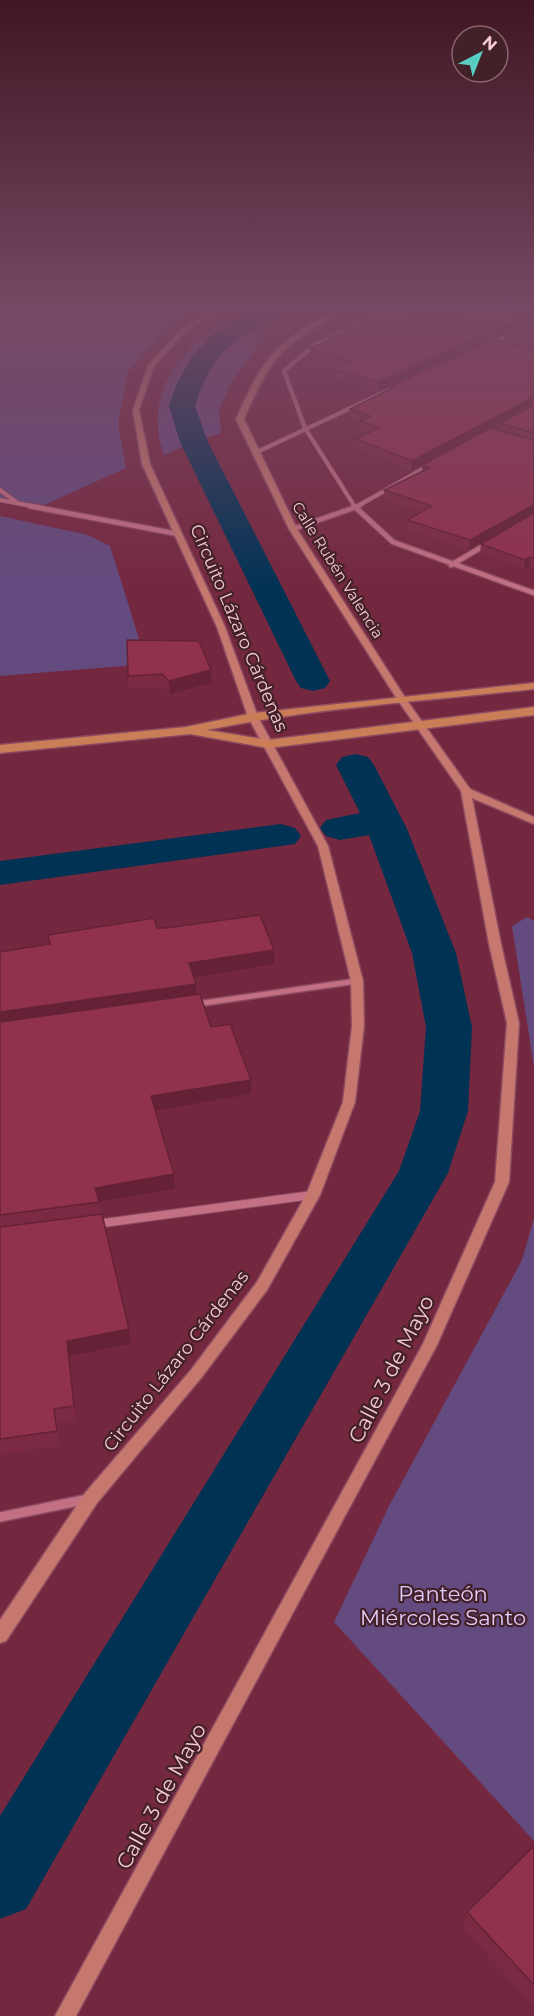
<svg xmlns="http://www.w3.org/2000/svg" width="534" height="2016" viewBox="0 0 534 2016" font-family="Montserrat,sans-serif">
	<style>
		.green { fill: #634a7f }
		.lines { fill: none; stroke-linecap: round; stroke-linejoin: round }
		.canal { fill: #003254; fill-rule: evenodd }
		.street-far4-casing { stroke: #8c4a60; stroke-width: 5 }
		.street-far3-casing { stroke: #8c4a60; stroke-width: 7 }
		.street-far2-casing { stroke: #8c4a60; stroke-width: 8 }
		.street-far1-casing { stroke: #8c4a60; stroke-width: 10 }
		.street-casing { stroke: #8c4a60; stroke-width: 12 }
		.secondary-casing { stroke: #8c4a60; stroke-width: 3 }
		.primary-casing { stroke: #8c4a60; stroke-width: 3 }
		.street-far4 { stroke: #c37084; stroke-width: 4 }
		.street-far3 { stroke: #c37084; stroke-width: 4.5 }
		.street-far2 { stroke: #c37084; stroke-width: 5 }
		.street-far1 { stroke: #c37084; stroke-width: 8 }
		.street { stroke: #c37084; stroke-width: 9 }
		.secondary { fill: #c6776e; fill-rule: evenodd }
		.primary { fill: #ca7e58; fill-rule: evenodd }
		.wall { fill: #7c2a43 }
		.shaded-wall { fill: #652237 }
		.building { fill: #90314e; stroke: #652237; stroke-width: 1.5 }
		.labels { text-anchor: middle; dominant-baseline: central; stroke-width: 4.5; stroke-linejoin: round; paint-order: stroke }
		.far-street-label { font-size: 15px; fill: #f6c8d1; stroke: #432129 }
		.street-label { font-size: 18px; fill: #f6c8d1; stroke: #432129 }
		.near-street-label { font-size: 21px; fill: #f6c8d1; stroke: #432129 }
		.near-park-label { font-size: 21px; fill: #e0ccf9; stroke: #432129 }
	</style>
	<rect width="100%" height="100%" fill="#74283f"/>
	<g class="green">
		<polygon points="0,308 184,308 195,312 168,328 128,372 118,423 126,468 44,505 0,498"/>
		<path d="M225,320L237,324L205,349L189,375L175,409L187,445L164,455C144,396 177,351 225,320Z"/>
		<path d="M245,327L267,334L232,381L219,409L221,433L199,440C197,430 191,417 191,407C192,376 222,344 245,327Z"/>
		<polygon points="0,516 88,535 110,546 147,664 0,676"/>
		<polygon points="527,917 534,921 534,1067 512,926"/>
		<polygon points="534,1218 534,1841 334,1622 390,1504 522,1260"/>
	</g>
	<g class="lines">
		<g class="canal">
			<path d="M259,308H287L284,313C232,343 215,345 195,406L208,442L330,681L325,688L313,691L301,688L296,681L180,442L169,406L177,383L191,358L211,336Z"/>
			<polygon points="355,754 368,757 374,765 407,829 456,953 472,1027 468,1111 448,1173 26,1909 0,1919 0,1816 399,1171 420,1111 426,1027 412,953 369,835 340,840 326,836 320,828 326,820 360,813 336,765 342,757"/>
			<polygon points="281,824 295,828 301,836 295,844 0,885 0,861"/>
		</g>
		<defs>
			<g id="street-far4">
				<polyline points="491,344 512,334"/>
				<polyline points="257,452 389,390"/>
				<polyline points="0,490 16,502"/>
				<polyline points="0,500 38,507"/>
				<polyline points="355,507 305,428 284,371 316,344 391,308"/>
				<polyline points="356,507 428,466"/>
			</g>
			<g id="street-far3">
				<polyline points="30,506 178,534"/>
				<polyline points="354,506 393,542 534,593"/>
				<polyline points="293,529 359,506"/>
				<polyline points="451,565 487,544"/>
			</g>
			<polyline id="street-far2" points="197,1004 357,981"/>
			<polyline id="street-far1" points="96,1224 312,1195"/>
			<polyline id="street" points="0,1517 88,1499"/>
			<g id="secondary">
				<polygon points="214,308 222,308 185,332 154,366 139,410 150,464 225,627 258,717 328,846 363,981 364,1026 355,1102 320,1195 267,1290 201,1378 97,1503 6,1641 0,1643 0,1620 85,1493 191,1370 257,1282 306,1195 343,1102 352,1026 351,981 318,846 248,717 217,627 142,464 133,410 149,364 181,330"/>
				<path d="M341,308H349C335,318 319,325 305,334C271,356 260,383 244,419L297,529L406,699L470,789L534,817V824L472,798L501,944L519,1023L509,1182L437,1345L76,2016H55L423,1344L495,1182L507,1023L489,944L461,791L397,699L289,529L236,419C246,398 255,375 270,357C288,335 316,322 341,308Z"/>
			</g>
			<path id="primary" d="M534,683V689C425,701 314,708 207,730L268,740L534,707V715L268,748L190,734L0,753V745L186,727L253,713Z"/>
		</defs>
		<use href="#street-far4" class="street-far4-casing"/>
		<use href="#street-far3" class="street-far3-casing"/>
		<use href="#street-far2" class="street-far2-casing"/>
		<use href="#street-far1" class="street-far1-casing"/>
		<use href="#street" class="street-casing"/>
		<use href="#secondary" class="secondary-casing"/>
		<use href="#primary" class="primary-casing"/>
		<use href="#street-far4" class="street-far4"/>
		<use href="#street-far3" class="street-far3"/>
		<use href="#street-far2" class="street-far2"/>
		<use href="#street-far1" class="street-far1"/>
		<use href="#street" class="street"/>
		<use href="#secondary" class="secondary"/>
		<use href="#primary" class="primary"/>
	</g>
	<g class="wall">
		<polygon points="408,308 534,308 534,320 492,339 481,336 481,344 378,391 333,378 333,369 338,367 310,357 310,348 328,341 329,338 346,331 346,329 408,313"/>
		<polygon points="534,321 534,568 529,567 524,570 480,553 481,544 508,528 469,549 406,530 407,520 421,512 384,499 384,490 422,471 422,465 500,431 501,423 534,406 532,405 411,470 355,448 356,439 368,433 360,430 360,422 349,418 350,409 391,389 391,386 504,343 505,334"/>
		<polygon points="211,670 212,683 170,694 162,687 129,689 128,676"/>
		<polygon points="157,928 274,950 274,964 194,977 196,984 197,994 211,1027 251,1094 156,1110 174,1174 175,1189 99,1202 100,1214 129,1329 131,1344 69,1356 76,1421 56,1424 59,1446 0,1454 0,951 48,944 48,935"/>
		<polygon points="534,1846 534,2006 464,1929 467,1912"/>
	</g>
	<g class="shaded-wall">
		<polygon points="534,313 534,320 492,339 493,331"/>
		<polygon points="481,335 481,344 378,391 379,382"/>
		<polygon points="533,397 532,405 411,470 412,461"/>
		<polygon points="534,505 534,514 469,549 470,540"/>
		<polygon points="530,557 529,567 524,570 525,560"/>
		<polygon points="211,670 212,683 170,694 169,681"/>
		<polygon points="274,950 274,964 190,978 189,963"/>
		<polygon points="196,984 197,999 0,1027 0,1012"/>
		<polygon points="251,1080 251,1094 152,1111 151,1096"/>
		<polygon points="174,1174 175,1189 99,1202 95,1188"/>
		<polygon points="129,1329 131,1344 69,1356 76,1421 67,1341"/>
	</g>
	<g class="building">
		<polygon points="419,308 534,308 534,313 493,331"/>
		<polygon points="396,309 481,335 379,382 333,369 351,361 310,348 334,339 329,338 349,330 346,329"/>
		<polygon points="534,321 534,343 505,334"/>
		<polygon points="493,339 534,351 534,397 412,461 356,439 379,428 360,421 371,416 350,409 394,387 391,386"/>
		<polygon points="534,405 534,433 501,423"/>
		<polygon points="490,428 534,440 534,505 470,540 407,520 432,506 384,490 429,468 422,465"/>
		<polygon points="534,513 534,558 530,557 525,560 481,544"/>
		<polygon points="127,640 199,641 211,670 169,681 162,674 128,676"/>
		<polygon points="260,915 274,950 189,963 196,984 0,1012 0,952 50,944 48,935 154,918 157,928 166,928"/>
		<polygon points="200,994 211,1027 230,1024 251,1080 151,1096 174,1174 95,1188 99,1202 0,1215 0,1022"/>
		<polygon points="102,1214 129,1329 67,1341 74,1406 54,1409 57,1431 0,1439 0,1227"/>
		<polygon points="534,1846 534,1985 467,1912"/>
	</g>
	<linearGradient id="sky" x2="0" y2="1"><stop stop-color="#401623"/><stop offset="0.52" stop-color="#774863"/><stop offset="1" stop-color="#774863" stop-opacity="0"/></linearGradient>
	<rect width="534" height="591" fill="url(#sky)"/>
	<g class="labels">
		<g class="far-street-label">
			<text transform="translate(338 570) rotate(58)">Calle Rubén Valencia</text>
		</g>
		<g class="street-label">
			<text transform="translate(239 628) rotate(67)">Circuito Lázaro Cárdenas</text>
			<text transform="translate(176 1361) rotate(-52)">Circuito Lázaro Cárdenas</text>
		</g>
		<g class="near-street-label">
			<text transform="translate(391 1369) rotate(-63)">Calle 3 de Mayo</text>
			<text transform="translate(161 1796) rotate(-61)">Calle 3 de Mayo</text>
		</g>
		<g class="near-park-label">
			<text x="443" y="1593">Panteón<tspan x="443" dy="24">Miércoles Santo</tspan></text>
		</g>
	</g>
	<g transform="translate(480 54) rotate(42)"><circle r="28" fill="#432129" stroke="#8b646c" stroke-width="1.5"/>
	<path d="M0-4.5L10 22L0 15L-10 22Z" fill="#58cec0"/>
	<text y="-9" font-size="16" font-weight="bold" text-anchor="middle" fill="#f6c8d1">N</text>
	</g>
</svg>
